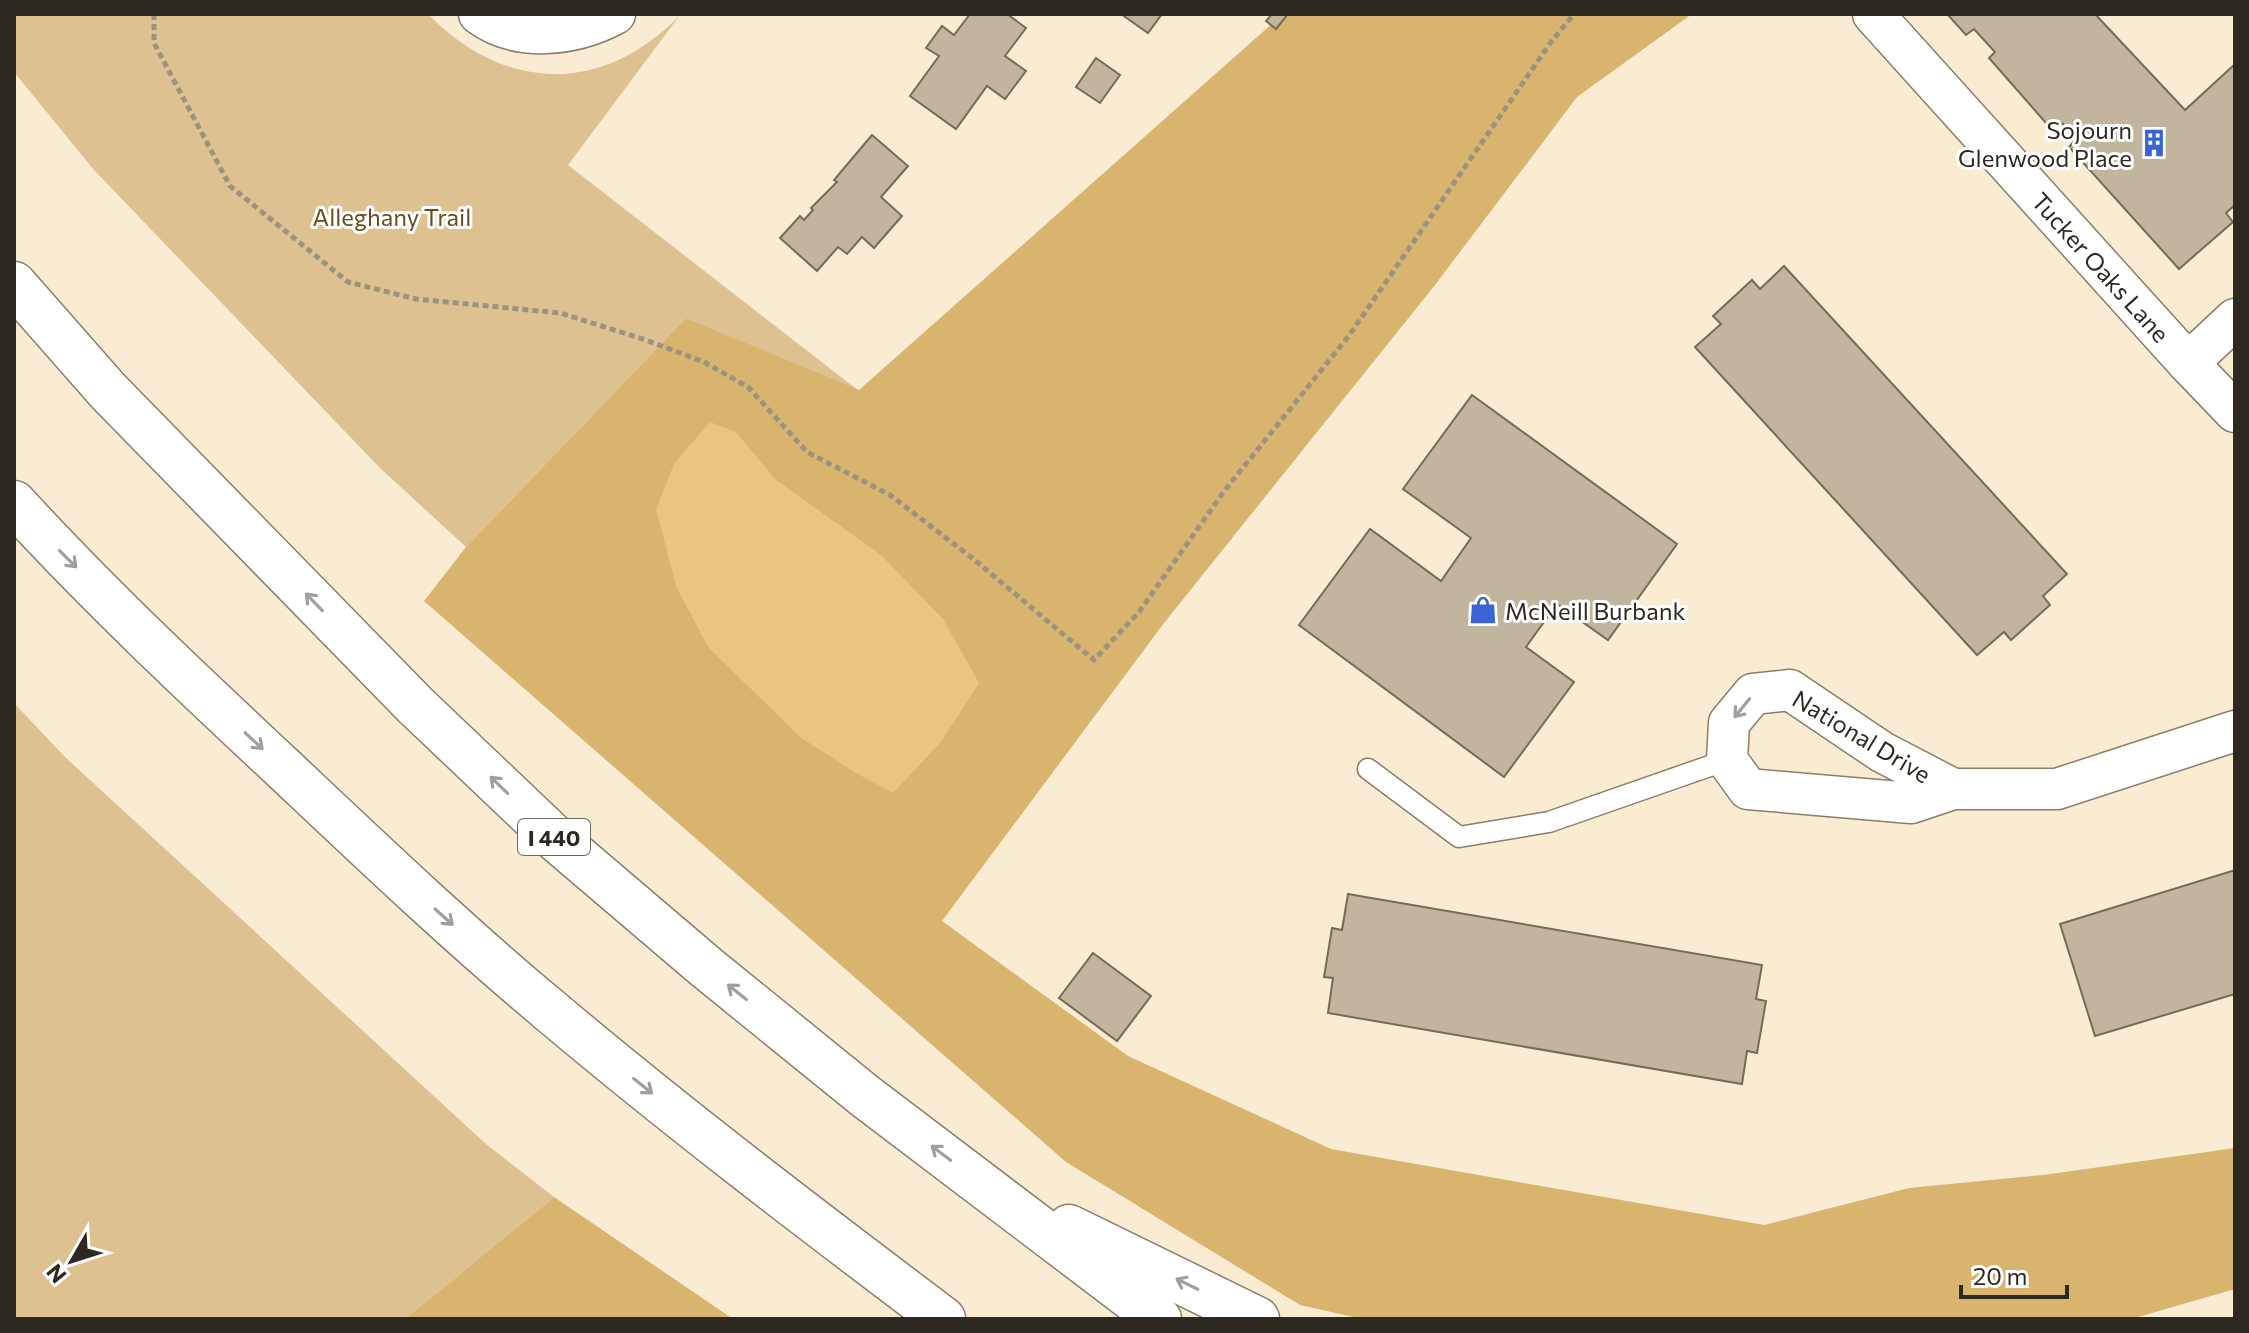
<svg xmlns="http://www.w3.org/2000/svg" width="2249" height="1333" viewBox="0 0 2249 1333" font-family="Commissioner,sans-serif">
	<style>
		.green { fill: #ddc191 }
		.forest { fill: #d9b46e }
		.water { fill: #ebc47f }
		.building { fill: #c2b59e; stroke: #776b55; stroke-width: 2 }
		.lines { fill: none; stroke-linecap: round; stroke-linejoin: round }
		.service-casing { stroke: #8b7e68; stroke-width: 23 }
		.minor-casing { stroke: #8b7e68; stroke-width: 43 }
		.motorway-casing { stroke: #8b7e68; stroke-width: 47 }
		.path { stroke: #9c9280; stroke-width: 5; stroke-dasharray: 6 4; stroke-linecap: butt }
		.service { stroke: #fff; stroke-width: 20 }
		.minor { stroke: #fff; stroke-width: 40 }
		.motorway { stroke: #fff; stroke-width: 44 }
		.oneway { stroke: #a19f9b }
		.labels { text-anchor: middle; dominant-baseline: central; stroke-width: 6; stroke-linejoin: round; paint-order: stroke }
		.shield { fill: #fff; stroke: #6d6963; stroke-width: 2 }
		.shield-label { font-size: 22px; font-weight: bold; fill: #2e2920 }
		.poi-label { font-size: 24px; fill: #2e2920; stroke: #fff; text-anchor: end }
		.park-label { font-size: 24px; fill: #684e1a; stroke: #fff }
		.street-label { font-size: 24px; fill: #2e2920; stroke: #fff }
	</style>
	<rect width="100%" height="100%" fill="#faecd3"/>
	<g class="green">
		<path d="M14,14H428C505,93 603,95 680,15L568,165L859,391L686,318L466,547L380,468L94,170L14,72Z"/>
		<polygon points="14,703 65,757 486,1144 554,1197 405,1319 14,1319"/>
	</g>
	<g class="forest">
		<polygon points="1283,14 1692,14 1577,97 1435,285 1164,623 942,921 1128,1056 1331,1149 1524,1183 1764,1225 1909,1188 2043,1175 2235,1148 2235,1289 2131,1319 1362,1319 1300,1305 1066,1162 424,601 466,547 686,318 859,390"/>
		<polygon points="554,1197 733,1319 405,1319"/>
	</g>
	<polygon class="water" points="710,422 736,432 775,479 881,555 943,619 979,683 941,742 893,793 854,772 800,737 708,647 676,586 656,509 674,464"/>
	<g class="building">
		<polygon points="970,14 1007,14 1026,28 1005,56 1026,71 1005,99 987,86 956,129 910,96 939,56 926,48 942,26 954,35"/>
		<polygon points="1121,14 1162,14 1148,33"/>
		<polygon points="1272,14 1287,15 1276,29 1266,21"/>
		<polygon points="1947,14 2095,14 2185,110 2235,64 2235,205 2226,213 2233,222 2179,269 2069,147 2076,139 2062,123 2053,131 1989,58 1995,52 1974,29 1966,35"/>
		<polygon points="1096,58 1120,75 1100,103 1076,87"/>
		<polygon points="872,135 908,166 881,197 902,216 874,248 862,237 847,254 838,247 817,271 780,238 800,216 804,220 813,210 811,208 837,182 834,180"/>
		<polygon points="1784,266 2067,574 2043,596 2050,605 2011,640 2004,632 1977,655 1695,347 1721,324 1713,316 1752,280 1760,289"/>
		<polygon points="1472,395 1677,544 1608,640 1557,604 1526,647 1574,682 1504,777 1299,625 1370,529 1441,581 1471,538 1403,489"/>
		<polygon points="2235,870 2235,994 2095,1036 2060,924"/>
		<polygon points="1348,894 1762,965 1756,999 1766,1001 1757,1053 1747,1051 1742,1084 1328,1013 1333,978 1324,977 1332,928 1342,930"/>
		<polygon points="1093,953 1151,996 1117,1041 1059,998"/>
	</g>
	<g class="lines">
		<defs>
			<polyline id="service" points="1368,769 1459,837 1549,822 1727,760"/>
			<g id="minor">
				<path d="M479,14C518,43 574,36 615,14"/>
				<polyline points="1873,14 2188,363 2235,412"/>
				<polyline points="2188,363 2235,319"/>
				<polyline points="1953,789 1882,752 1790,690 1753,694 1729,723 1727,760 1748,789 1911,803 1953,789 2057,789 2235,731"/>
			</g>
			<g id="motorway">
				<polyline points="14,284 108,391 415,705 557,840 706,967 865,1096 1159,1319"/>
				<path d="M14,503C99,596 192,683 284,769C370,850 456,932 547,1008C675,1116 809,1218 943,1319"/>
				<polyline points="1069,1227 1257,1319"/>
			</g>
		</defs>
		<use href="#service" class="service-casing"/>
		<use href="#minor" class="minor-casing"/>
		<use href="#motorway" class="motorway-casing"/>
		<polyline class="path" points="154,14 154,43 230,186 348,282 416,299 560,313 643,339 704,362 748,387 807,452 890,495 971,557 1094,660 1139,612 1225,490 1348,337 1551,42 1574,14"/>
		<use href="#service" class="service"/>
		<use href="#minor" class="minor"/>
		<use href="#motorway" class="motorway"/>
	</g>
	<defs><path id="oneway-shaft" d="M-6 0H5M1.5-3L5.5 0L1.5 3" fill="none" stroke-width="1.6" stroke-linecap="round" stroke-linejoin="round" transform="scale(2)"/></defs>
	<g class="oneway">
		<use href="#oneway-shaft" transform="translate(68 559) rotate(45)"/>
		<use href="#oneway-shaft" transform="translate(314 602) rotate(-134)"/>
		<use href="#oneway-shaft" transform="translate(1742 708) rotate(129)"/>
		<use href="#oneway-shaft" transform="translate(254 741) rotate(43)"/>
		<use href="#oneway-shaft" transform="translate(499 785) rotate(-136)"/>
		<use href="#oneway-shaft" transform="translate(444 917) rotate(42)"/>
		<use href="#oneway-shaft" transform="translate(737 992) rotate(-141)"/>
		<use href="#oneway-shaft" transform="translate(643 1086) rotate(39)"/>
		<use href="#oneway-shaft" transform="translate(941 1153) rotate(-143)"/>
		<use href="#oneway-shaft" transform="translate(1187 1284) rotate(-154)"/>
	</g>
	<defs>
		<symbol id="building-bare" viewBox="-9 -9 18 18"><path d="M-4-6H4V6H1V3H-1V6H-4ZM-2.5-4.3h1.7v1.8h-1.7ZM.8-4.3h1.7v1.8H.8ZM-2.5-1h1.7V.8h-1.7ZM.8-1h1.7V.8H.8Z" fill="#3a63d4" stroke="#fff" stroke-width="2.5" paint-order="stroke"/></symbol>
		<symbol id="shop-bare" viewBox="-9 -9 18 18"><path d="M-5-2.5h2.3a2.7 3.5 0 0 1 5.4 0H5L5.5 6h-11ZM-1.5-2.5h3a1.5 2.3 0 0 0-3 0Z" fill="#3a63d4" stroke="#fff" stroke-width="2.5" paint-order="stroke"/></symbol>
	</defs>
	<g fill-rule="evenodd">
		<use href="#building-bare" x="2134" y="123" width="40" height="40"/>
		<use href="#shop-bare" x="1463" y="590" width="40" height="40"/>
	</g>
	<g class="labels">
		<rect class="shield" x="518" y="819" width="72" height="36" rx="6"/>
		<g class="shield-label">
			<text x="554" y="837">I 440</text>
		</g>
		<g class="poi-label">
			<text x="2132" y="129">Sojourn<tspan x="2132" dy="28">Glenwood Place</tspan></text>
			<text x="1505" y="610" text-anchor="start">McNeill Burbank</text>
		</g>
		<g class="park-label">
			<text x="392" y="216">Alleghany Trail</text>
		</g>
		<g class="street-label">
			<text transform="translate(2101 267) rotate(48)">Tucker Oaks Lane</text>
			<text transform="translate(1862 736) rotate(31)">National Drive</text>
		</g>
	</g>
	<rect width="2249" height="1333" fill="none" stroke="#2e2920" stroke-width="32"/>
	<g transform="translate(72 1261) rotate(231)" stroke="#ffffff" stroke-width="6" paint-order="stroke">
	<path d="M0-6L14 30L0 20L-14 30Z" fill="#2e2920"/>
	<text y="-12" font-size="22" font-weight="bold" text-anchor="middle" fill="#2e2920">N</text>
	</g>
	<path d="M1961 1285v12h106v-12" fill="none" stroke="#2e2920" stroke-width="4"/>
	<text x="1973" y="1285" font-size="24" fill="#2e2920" stroke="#ffffff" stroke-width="6" paint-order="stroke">20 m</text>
</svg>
